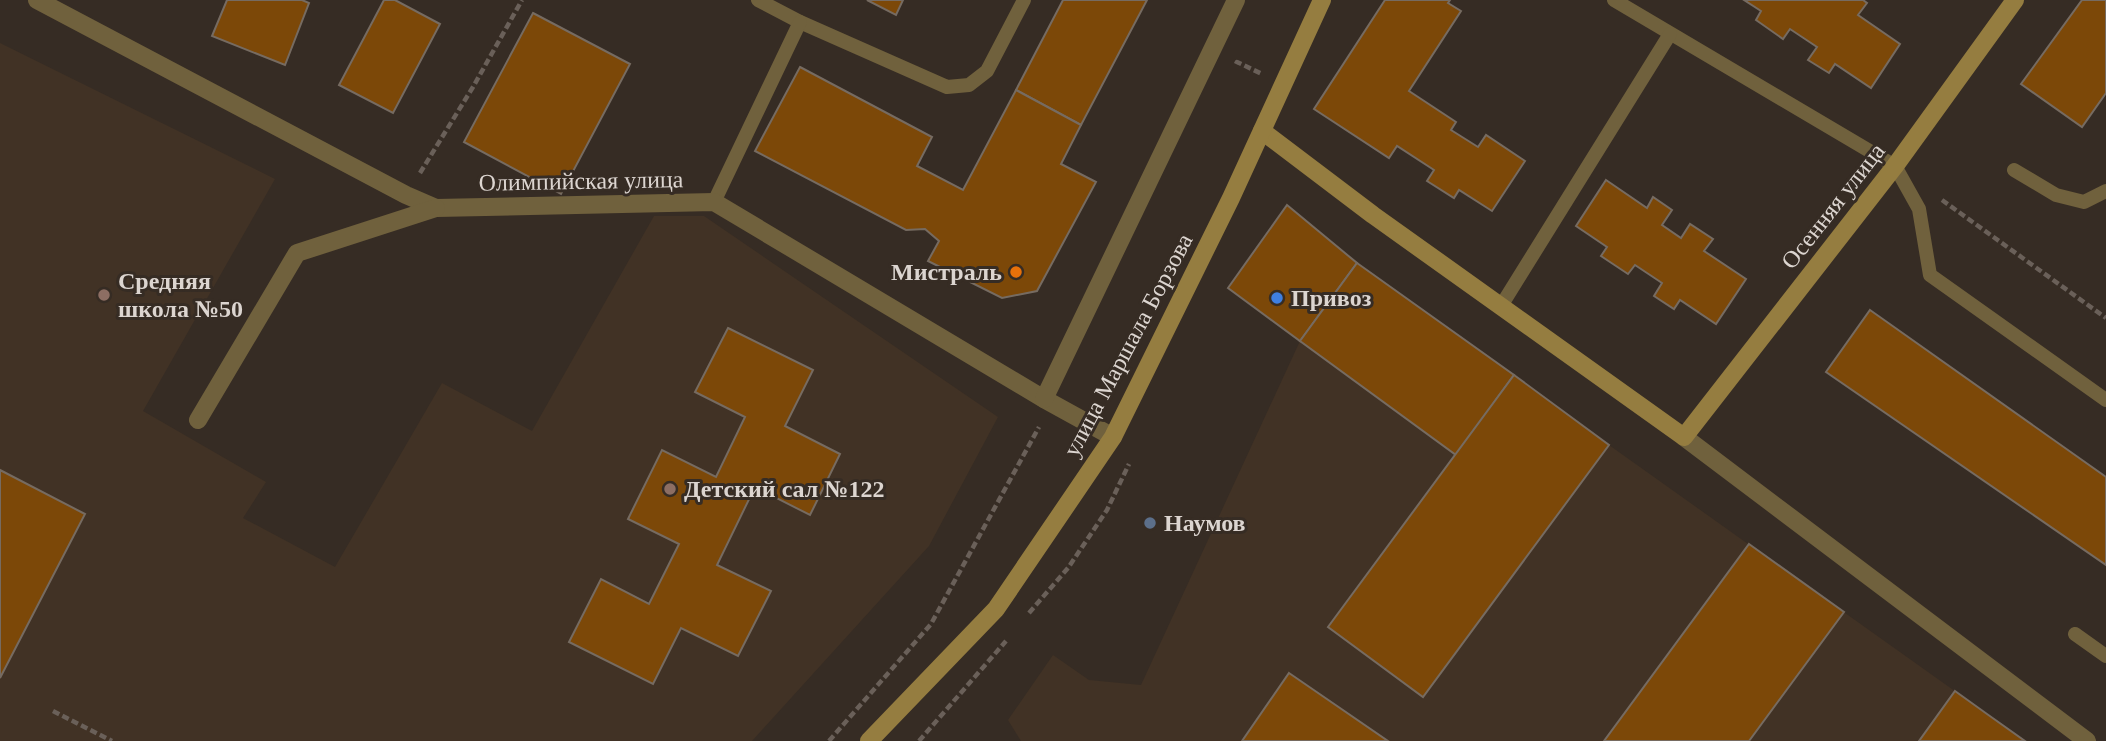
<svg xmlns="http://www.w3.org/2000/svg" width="2106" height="741" viewBox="0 0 2106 741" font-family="'Times New Roman',serif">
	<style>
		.built { fill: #413225 }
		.building { fill: #7c4808; stroke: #766b61; stroke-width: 2 }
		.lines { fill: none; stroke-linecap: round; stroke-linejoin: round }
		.path { stroke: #6a6059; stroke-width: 4.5; stroke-dasharray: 7 3.5; stroke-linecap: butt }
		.lane { stroke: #70613d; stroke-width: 14 }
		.street { stroke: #70613d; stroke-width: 18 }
		.secondary { stroke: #957d40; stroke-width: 18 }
		.food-dot { fill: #e8710a; stroke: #362c24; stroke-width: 2.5 }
		.education-dot { fill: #8d6e63; stroke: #362c24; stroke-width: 2.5 }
		.shop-dot { fill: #3f7fe0; stroke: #362c24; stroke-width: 2.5 }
		.service-dot { fill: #5c6f8a; stroke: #362c24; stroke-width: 2.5 }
		.labels { text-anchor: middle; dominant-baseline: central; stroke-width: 6; stroke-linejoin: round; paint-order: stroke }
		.street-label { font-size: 24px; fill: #dcd5d0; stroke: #362c24 }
		.poi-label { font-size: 24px; font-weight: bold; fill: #dcd5d0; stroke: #362c24; text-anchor: start }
	</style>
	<rect width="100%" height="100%" fill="#362c24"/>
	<g class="built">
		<polygon points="0,43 275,179 143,411 266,482 243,518 335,567 442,383 532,431 654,216 704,216 998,417 929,546 752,741 0,741"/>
		<polygon points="1357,263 1609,445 2025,741 1021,741 1008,720 1053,655 1089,680 1141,685 1300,341"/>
	</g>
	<g class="building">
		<polygon points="227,0 302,0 309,3 285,65 212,36"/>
		<polygon points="384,0 395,0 440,24 393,113 339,85"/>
		<polygon points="867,0 903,0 896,15"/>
		<polygon points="1063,0 1147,0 1081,125 1016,90"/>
		<polygon points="1385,0 1450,0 1448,3 1461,11 1409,91 1456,122 1451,130 1478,147 1486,135 1525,161 1492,211 1459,190 1454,198 1427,181 1434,170 1397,146 1389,158 1314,109"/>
		<polygon points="1744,0 1863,0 1867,3 1858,15 1900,44 1871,88 1835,64 1829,73 1808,60 1817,47 1790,29 1783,39 1756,20 1761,11"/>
		<polygon points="2082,0 2106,0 2106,93 2082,127 2021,84"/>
		<polygon points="533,13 630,64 561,194 464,142"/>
		<polygon points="800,67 932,137 917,166 963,190 1016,90 1081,125 1061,164 1096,182 1037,291 1002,298 928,261 939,241 925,229 906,230 755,151"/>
		<polygon points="1606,180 1647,208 1653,197 1672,210 1662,225 1681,238 1690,224 1713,239 1704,251 1746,279 1716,324 1680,300 1674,309 1654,296 1662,283 1635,265 1628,274 1601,256 1607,247 1576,226"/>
		<polygon points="1287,205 1357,263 1300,341 1228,288"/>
		<polygon points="1357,263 1514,375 1456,455 1300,341"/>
		<polygon points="1870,310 2106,477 2106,565 1826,372"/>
		<polygon points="728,328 813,370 785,426 840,454 810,515 755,487 717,565 771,591 738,656 681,628 653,684 569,642 601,579 649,604 679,544 628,519 662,450 716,477 745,417 695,392"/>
		<polygon points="1514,375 1609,445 1423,697 1328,627"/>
		<polygon points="0,470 85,514 0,678"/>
		<polygon points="1749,544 1844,612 1749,741 1604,741"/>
		<polygon points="1289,673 1388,741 1242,741"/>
		<polygon points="1955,691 1987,714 2025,741 1919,741"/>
	</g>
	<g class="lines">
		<g class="path">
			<polyline points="1236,64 1237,62 1262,74"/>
			<polyline points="420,173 473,87 522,0"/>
			<polyline points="1942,200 2106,318"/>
			<polyline points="1029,613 1068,568 1107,510 1129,464"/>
			<polyline points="53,711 112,741"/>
			<polyline points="829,741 931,624 1039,427"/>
			<polyline points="919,741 1006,641"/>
		</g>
		<g class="lane">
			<polyline points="758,0 800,22 947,87 969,85 987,71 1024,0"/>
			<polyline points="1614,0 1895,166 1919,209 1930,275 2106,400"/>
			<polyline points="2014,170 2056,195 2084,202 2106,191"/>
			<polyline points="714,202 800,22"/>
			<polyline points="1501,306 1670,34"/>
			<polyline points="2075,634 2106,656"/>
		</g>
		<g class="street">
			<polyline points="37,0 406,195 436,208 714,202 1044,399 1113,437"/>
			<polyline points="1044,399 1236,0"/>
			<polyline points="198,420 297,253 436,208"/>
			<polyline points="1684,437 2087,741"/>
		</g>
		<g class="secondary">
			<polyline points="1262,131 1373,215 1684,437 1895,166 2015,0"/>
			<polyline points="869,741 996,609 1113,437 1231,198 1322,0"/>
		</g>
	</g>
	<circle class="food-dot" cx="1016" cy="272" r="7"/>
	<g class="education-dot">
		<circle cx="104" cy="295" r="7"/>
		<circle cx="670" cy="489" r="7"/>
	</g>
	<circle class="shop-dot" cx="1277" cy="298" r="7"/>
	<circle class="service-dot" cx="1150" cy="523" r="7"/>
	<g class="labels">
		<g class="street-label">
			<text transform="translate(581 181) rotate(-1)">Олимпийская улица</text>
			<text transform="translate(1833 206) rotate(-52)">Осенняя улица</text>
			<text transform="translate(1128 345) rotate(-62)">улица Маршала Борзова</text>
		</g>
		<g class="poi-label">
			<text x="1002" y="272" text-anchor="end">Мистраль</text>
			<text x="118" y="281">Средняя<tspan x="118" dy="28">школа №50</tspan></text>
			<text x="1291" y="298">Привоз</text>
			<text x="684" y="489">Детский сал №122</text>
			<text x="1164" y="523">Наумов</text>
		</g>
	</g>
</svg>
